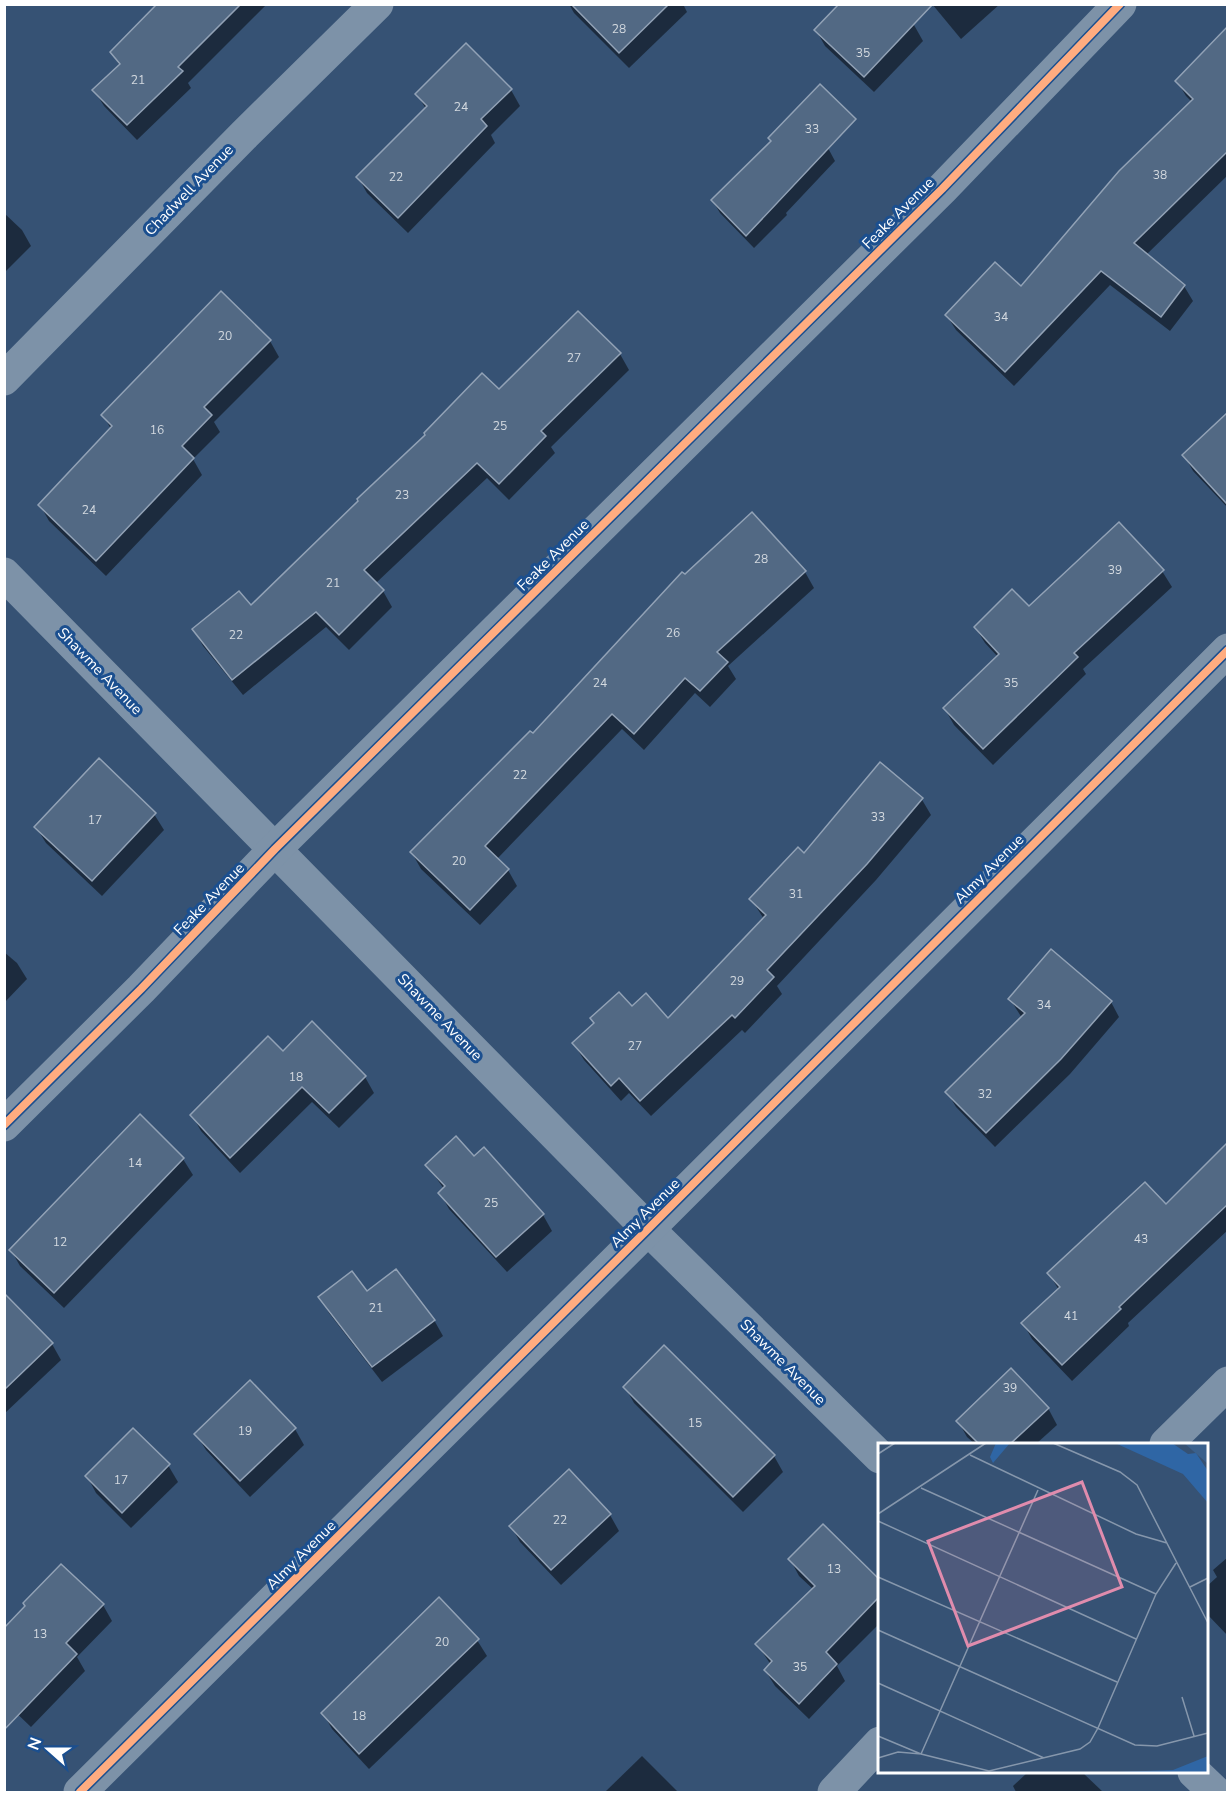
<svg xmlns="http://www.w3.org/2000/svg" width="1232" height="1797" viewBox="0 0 1232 1797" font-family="'Nunito Sans',sans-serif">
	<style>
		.shadow { fill: #0007 }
		.building { fill: #526984; stroke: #92a2b6; stroke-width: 1.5 }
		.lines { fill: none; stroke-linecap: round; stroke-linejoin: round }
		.minor { stroke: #7d92a8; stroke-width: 33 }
		.cycleway-casing { stroke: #1b4f8f; stroke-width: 11 }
		.cycleway { stroke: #ffac80; stroke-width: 8 }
		.labels { text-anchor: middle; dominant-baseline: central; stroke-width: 6; stroke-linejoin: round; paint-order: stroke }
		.number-label { font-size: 12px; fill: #d4dae0 }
		.street-label { font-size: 15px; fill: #fff; stroke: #1b4f8f }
		.inset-road { fill: none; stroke: #8697ac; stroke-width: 1.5 }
		.view { fill: #e08cad; fill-opacity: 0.15; stroke: #e08cad; stroke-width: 3 }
		.inset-edge { fill: none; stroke: #fff; stroke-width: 3 }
	</style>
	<rect width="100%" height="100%" fill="#365274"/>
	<g class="shadow">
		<polygon points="166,4 267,4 188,83 191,88 137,140 104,106 94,90 120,66 111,52"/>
		<polygon points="569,4 683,4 687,12 629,68 574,13"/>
		<polygon points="893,4 914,25 923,41 874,92 825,46 816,30"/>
		<polygon points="932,4 1000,4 961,39"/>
		<polygon points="1218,39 1228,48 1228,175 1146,255 1184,286 1193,301 1170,331 1110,285 1014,386 956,330 947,316 1021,288 1192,102 1186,96 1177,81"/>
		<polygon points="466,45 511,90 520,106 491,135 495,143 408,233 367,193 358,177 426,109 417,94"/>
		<polygon points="772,141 828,148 835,161 786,213 787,215 754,248 720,213 713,201"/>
		<polygon points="4,213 22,230 31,246 4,273"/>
		<polygon points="578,313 620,354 629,370 551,447 555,453 509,500 487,478 376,583 383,591 392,607 349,650 326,627 243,695 203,646 194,630 250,607 499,392"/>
		<polygon points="270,341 279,357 214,422 220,432 193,459 202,475 106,576 49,521 40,505 111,429 103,415"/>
		<polygon points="1228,415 1228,508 1193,471 1184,455"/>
		<polygon points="1162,571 1172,587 1083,669 1086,674 993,765 954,725 945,709 998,657 985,643 975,627 1029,608"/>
		<polygon points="805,572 814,588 728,666 736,679 710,707 695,693 644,750 622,729 497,859 508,870 517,886 480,925 421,869 412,853 533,736 685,576"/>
		<polygon points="921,798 931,815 876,880 777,986 782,994 745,1033 742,1030 651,1116 629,1093 621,1101 584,1060 574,1044 631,1008 668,1020 764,919 751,899 804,855"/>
		<polygon points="154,814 164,830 102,896 46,843 36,827"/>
		<polygon points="4,952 17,963 27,979 4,1003"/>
		<polygon points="1010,999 1111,1002 1119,1017 1070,1074 995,1147 956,1107 947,1092 1022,1018"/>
		<polygon points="283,1053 365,1077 374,1093 339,1128 312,1102 240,1173 201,1131 192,1115"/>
		<polygon points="1228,1145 1228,1230 1128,1323 1129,1326 1072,1381 1032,1339 1023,1323 1059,1290 1049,1274 1166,1207"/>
		<polygon points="474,1158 543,1215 552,1231 507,1272 449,1209 440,1193 444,1189 427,1165"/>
		<polygon points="183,1159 193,1175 64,1308 20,1266 11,1250"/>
		<polygon points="366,1293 434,1320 443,1336 382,1382 329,1313 320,1297"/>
		<polygon points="14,1305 52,1344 61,1360 4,1414 4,1314"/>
		<polygon points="625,1387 774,1456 783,1472 743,1512 634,1403"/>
		<polygon points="1048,1408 1057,1425 1036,1444 975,1444 967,1437 958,1421"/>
		<polygon points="295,1429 304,1445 250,1497 206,1450 196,1434"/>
		<polygon points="168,1465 178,1482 131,1528 96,1493 87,1476"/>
		<polygon points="610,1515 619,1531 561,1585 520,1542 511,1526"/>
		<polygon points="823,1526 880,1581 880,1623 837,1666 845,1681 809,1719 775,1686 765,1670 771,1665 757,1644 813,1589 799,1576 790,1559"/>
		<polygon points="1228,1557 1228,1636 1206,1613 1206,1587 1217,1577 1213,1570"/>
		<polygon points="61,1566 103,1605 112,1621 77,1657 85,1671 31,1727 9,1706"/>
		<polygon points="477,1640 487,1656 369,1769 332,1729 323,1713"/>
		<polygon points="642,1756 678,1792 605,1792"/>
		<polygon points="1028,1772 1082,1772 1103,1792 1016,1792 1013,1786"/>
	</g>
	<g class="building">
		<polygon points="157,4 241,4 178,67 183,71 127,125 92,90 120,64 110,52"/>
		<polygon points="571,4 669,4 619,53"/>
		<polygon points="839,4 933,4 864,77 814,30"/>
		<polygon points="1227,27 1227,152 1134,243 1185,285 1161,317 1101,271 1005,372 945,315 995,262 1021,286 1119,171 1193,99 1175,81"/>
		<polygon points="466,43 512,89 481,119 487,126 398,218 356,177 427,106 415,94"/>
		<polygon points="820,84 856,119 746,236 711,200 771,141 768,138"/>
		<polygon points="221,291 271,340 204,407 212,415 182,446 194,458 96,561 38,505 112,426 101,415"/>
		<polygon points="578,311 621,353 541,431 546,436 499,484 477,463 364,570 384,590 339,635 316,612 232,680 192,629 239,591 251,605 358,501 357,499 425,435 424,433 482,373 499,389"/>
		<polygon points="1227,413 1227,504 1182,455"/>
		<polygon points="752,512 806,571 717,652 728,662 700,691 685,678 634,734 612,714 485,846 509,869 470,910 410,852 530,731 533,733 682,572 685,574"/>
		<polygon points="1119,522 1164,570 1074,653 1078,657 983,749 943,708 999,654 974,627 1012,589 1029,606"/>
		<polygon points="99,758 156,813 92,881 34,827"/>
		<polygon points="880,762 923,798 867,864 767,970 774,977 735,1018 732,1015 640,1101 619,1078 611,1086 572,1043 594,1023 590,1018 619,992 632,1006 646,993 668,1018 766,915 749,899 798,847 804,853"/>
		<polygon points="1051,949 1112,1001 1061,1059 986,1133 945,1092 1025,1013 1008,999"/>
		<polygon points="312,1021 366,1076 329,1113 302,1087 230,1158 190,1115 268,1036 283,1051"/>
		<polygon points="140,1114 184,1158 54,1293 9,1250"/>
		<polygon points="456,1136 474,1156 484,1147 544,1214 496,1257 438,1193 445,1186 425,1165"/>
		<polygon points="1227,1143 1227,1205 1119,1307 1121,1309 1062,1365 1021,1323 1060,1287 1047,1273 1145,1182 1166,1204"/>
		<polygon points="396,1269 435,1320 372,1367 318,1297 352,1271 367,1291"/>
		<polygon points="4,1293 53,1343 4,1390"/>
		<polygon points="664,1345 775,1455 733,1497 623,1387"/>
		<polygon points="1011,1368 1049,1408 1010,1444 979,1444 956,1421"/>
		<polygon points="250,1380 296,1428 240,1481 194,1434"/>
		<polygon points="133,1428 170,1464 122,1513 85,1476"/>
		<polygon points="569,1469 611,1514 551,1570 509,1526"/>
		<polygon points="823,1524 879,1579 879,1597 826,1652 837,1664 799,1704 764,1670 772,1661 755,1644 815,1586 788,1559"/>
		<polygon points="61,1564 104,1604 66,1643 77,1654 4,1730 4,1628 25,1606 23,1603"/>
		<polygon points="439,1597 479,1639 359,1754 321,1713"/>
	</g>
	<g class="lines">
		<g class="minor">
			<polyline points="4,379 245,134 377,4"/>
			<polyline points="4,574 648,1229 880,1457"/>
			<polyline points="4,1125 141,989 275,849 942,189 1120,4"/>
			<polyline points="1166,1444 1228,1383"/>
			<polyline points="1194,1772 1215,1792"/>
			<polyline points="80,1792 648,1229 1228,650"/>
			<polyline points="834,1792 880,1743"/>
		</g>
		<defs>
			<g id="cycleway">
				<polyline points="4,1125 141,989 275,849 942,189 1120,4"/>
				<polyline points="80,1792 648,1229 1228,650"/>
			</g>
		</defs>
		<use href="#cycleway" class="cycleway-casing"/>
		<use href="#cycleway" class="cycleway"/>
	</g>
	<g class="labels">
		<g class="number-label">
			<text x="619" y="29">28</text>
			<text x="863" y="53">35</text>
			<text x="138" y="80">21</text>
			<text x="461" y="107">24</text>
			<text x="812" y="129">33</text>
			<text x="1160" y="175">38</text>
			<text x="396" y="177">22</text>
			<text x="1001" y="317">34</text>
			<text x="225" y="336">20</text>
			<text x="574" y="358">27</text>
			<text x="500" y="426">25</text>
			<text x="157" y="430">16</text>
			<text x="402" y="495">23</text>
			<text x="89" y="510">24</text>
			<text x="761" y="559">28</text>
			<text x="1115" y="570">39</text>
			<text x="333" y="583">21</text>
			<text x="673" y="633">26</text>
			<text x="236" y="635">22</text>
			<text x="600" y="683">24</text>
			<text x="1011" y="683">35</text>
			<text x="520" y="775">22</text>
			<text x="878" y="817">33</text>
			<text x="95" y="820">17</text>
			<text x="459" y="861">20</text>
			<text x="796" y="894">31</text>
			<text x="737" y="981">29</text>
			<text x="1044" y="1005">34</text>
			<text x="635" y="1046">27</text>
			<text x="296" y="1077">18</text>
			<text x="985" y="1094">32</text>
			<text x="135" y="1163">14</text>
			<text x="491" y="1203">25</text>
			<text x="1141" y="1239">43</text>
			<text x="60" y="1242">12</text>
			<text x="376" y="1308">21</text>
			<text x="1071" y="1316">41</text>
			<text x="1010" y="1388">39</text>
			<text x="695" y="1423">15</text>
			<text x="245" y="1431">19</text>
			<text x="121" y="1480">17</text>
			<text x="560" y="1520">22</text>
			<text x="834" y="1569">13</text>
			<text x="40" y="1634">13</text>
			<text x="442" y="1642">20</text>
			<text x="800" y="1667">35</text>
			<text x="359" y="1716">18</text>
		</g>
		<g class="street-label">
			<text transform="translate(189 190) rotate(-46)">Chadwell Avenue</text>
			<text transform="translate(898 213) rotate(-45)">Feake Avenue</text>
			<text transform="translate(553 555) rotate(-45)">Feake Avenue</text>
			<text transform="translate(100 671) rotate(46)">Shawme Avenue</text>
			<text transform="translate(989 869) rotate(-45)">Almy Avenue</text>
			<text transform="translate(209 899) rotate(-46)">Feake Avenue</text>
			<text transform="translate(440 1017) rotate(46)">Shawme Avenue</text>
			<text transform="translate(645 1213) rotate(-45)">Almy Avenue</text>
			<text transform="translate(783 1362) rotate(45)">Shawme Avenue</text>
			<text transform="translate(301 1555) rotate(-45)">Almy Avenue</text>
		</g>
	</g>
	<g transform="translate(878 1443)">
		<rect width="330" height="330" fill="#365274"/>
		<path d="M118,0H132L115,20L112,14ZM237,0H294L310,11L318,10L330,28V60L305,31ZM330,313V330H211L295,327Z" fill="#2f66a5"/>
		<path d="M306,0H330V21Z" fill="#3b618d"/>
		<path class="inset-road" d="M175,0L242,29L259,42L330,180M0,11L17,0M92,12L258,91L289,100M43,45L278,151M0,71L108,0M0,78L258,196M0,134L239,239M312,144L330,135M0,187L257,302L279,303L330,290M0,240L166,315M304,254L316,293M0,293L43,311L111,328L202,306L212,299L220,285L278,151L298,120M0,315L20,309L43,311L160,47"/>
		<path class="view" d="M204,39L244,144L90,203L50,98Z"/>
		<rect width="330" height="330" class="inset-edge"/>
	</g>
	<rect width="1232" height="1797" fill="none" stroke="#ffffff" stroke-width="12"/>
	<g transform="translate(48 1749) rotate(291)" stroke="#1b4f8f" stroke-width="4.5" paint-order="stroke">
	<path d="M0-4.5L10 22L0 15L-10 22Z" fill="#ffffff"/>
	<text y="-9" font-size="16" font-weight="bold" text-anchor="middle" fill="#ffffff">N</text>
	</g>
</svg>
